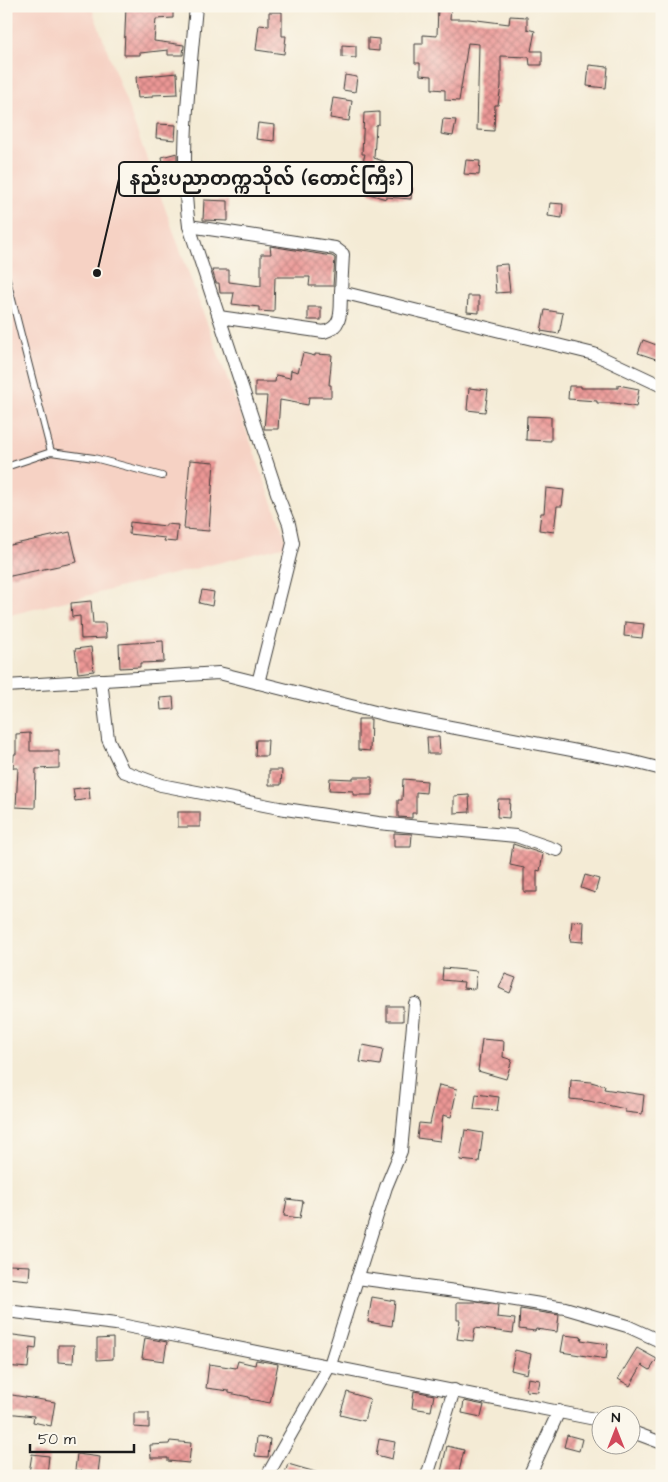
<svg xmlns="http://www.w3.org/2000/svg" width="668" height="1482" viewBox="0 0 668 1482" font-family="'Architects Daughter','Noto Sans Myanmar',sans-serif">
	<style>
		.built { fill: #f6d2c4 }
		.building { fill: url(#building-cross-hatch) }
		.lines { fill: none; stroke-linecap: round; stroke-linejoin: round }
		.lane-casing { stroke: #3c3b38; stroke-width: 8 }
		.street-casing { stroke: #3c3b38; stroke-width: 14 }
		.lane { stroke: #fff; stroke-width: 6 }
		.street { stroke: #fff; stroke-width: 12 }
		.leader { fill: none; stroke: #1c1c1c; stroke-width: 2 }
		.callout-dot { fill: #1c1c1c; stroke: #fbf7ec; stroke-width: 2 }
		.callout { fill: #fbf7ec; stroke: #1c1c1c; stroke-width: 2 }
		.callout-label { font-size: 19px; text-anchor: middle; font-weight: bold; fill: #1c1c1c }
	</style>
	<defs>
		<pattern id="building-cross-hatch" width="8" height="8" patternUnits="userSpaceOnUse" patternTransform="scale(1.25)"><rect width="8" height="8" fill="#ec9795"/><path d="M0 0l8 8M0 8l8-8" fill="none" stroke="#be7a79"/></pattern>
	</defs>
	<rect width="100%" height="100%" fill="#fbf7ec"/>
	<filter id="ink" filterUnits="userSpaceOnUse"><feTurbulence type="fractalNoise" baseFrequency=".02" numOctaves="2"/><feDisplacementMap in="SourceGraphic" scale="10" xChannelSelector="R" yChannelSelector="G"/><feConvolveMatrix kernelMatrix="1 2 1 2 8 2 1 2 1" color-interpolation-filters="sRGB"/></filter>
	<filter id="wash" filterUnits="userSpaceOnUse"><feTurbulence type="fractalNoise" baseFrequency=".0096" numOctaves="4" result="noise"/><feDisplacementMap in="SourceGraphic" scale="20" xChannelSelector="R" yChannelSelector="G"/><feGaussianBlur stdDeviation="1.12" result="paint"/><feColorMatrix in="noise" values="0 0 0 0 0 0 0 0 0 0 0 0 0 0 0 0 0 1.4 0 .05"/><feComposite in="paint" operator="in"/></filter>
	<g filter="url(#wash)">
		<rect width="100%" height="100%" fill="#f4ebd5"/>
		<polygon class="built" points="6,6 91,6 286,539 286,546 6,616"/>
		<g id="blocks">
			<g class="building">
				<polygon points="126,6 173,6 173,18 156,19 154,41 184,45 183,55 168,55 168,50 140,53 140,55 124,55"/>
				<polygon points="438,6 451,6 450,19 469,19 509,24 510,16 527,17 527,29 535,31 531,51 542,51 542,65 530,65 529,57 501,56 501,86 498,105 495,105 494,131 477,130 479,44 468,43 459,101 445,100 445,90 432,89 432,76 420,75 420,63 415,63 415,44 423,44 423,35 437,36"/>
				<polygon points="269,12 282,12 282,36 286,36 284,54 256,50 259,25 269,26"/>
				<polygon points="368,38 379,39 379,51 368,50"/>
				<polygon points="342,45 356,46 356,58 342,57"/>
				<polygon points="589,65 608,67 606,88 587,86"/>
				<polygon points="177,73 178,94 152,95 152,97 138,98 136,77"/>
				<polygon points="345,75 357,77 355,92 343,90"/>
				<polygon points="333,98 352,101 349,121 330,118"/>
				<polygon points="379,112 379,124 376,125 374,158 398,166 392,186 412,188 411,199 386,197 386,199 369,194 375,173 361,170 365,154 362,154 364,113"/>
				<polygon points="443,119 456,120 453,136 441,134"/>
				<polygon points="258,123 275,125 274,141 256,139"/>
				<polygon points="157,124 176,125 175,140 156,138"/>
				<polygon points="177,153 177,162 176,162 177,173 166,176 162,157"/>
				<polygon points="466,160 480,161 479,175 464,174"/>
				<polygon points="204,200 228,201 228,221 203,220"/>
				<polygon points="550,203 563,204 562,218 548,216"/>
				<polygon points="270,246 332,256 335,258 333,286 309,286 310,277 275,277 274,312 259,311 259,307 232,304 234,293 220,293 219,283 216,283 212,270 229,270 229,282 261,286 261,254 271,254"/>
				<polygon points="507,264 510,292 496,293 494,265"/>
				<polygon points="468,296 479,296 479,313 467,312"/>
				<rect x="308" y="307" width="13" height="13"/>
				<polygon points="545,310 563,313 559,334 541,331"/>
				<polygon points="643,340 662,347 662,361 638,353"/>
				<polygon points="303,353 315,356 315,354 332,355 329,385 331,385 331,397 309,397 308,405 280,400 278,429 264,429 267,396 255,396 255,382 275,382 276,375 290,378 291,370 298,372"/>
				<polygon points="618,385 639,389 636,407 615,403 597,403 597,401 568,399 569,386 581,386 581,388 618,388"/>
				<polygon points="469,388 488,390 485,412 467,410"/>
				<polygon points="527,416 551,417 551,441 526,440"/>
				<polygon points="190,460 214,462 209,531 184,529"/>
				<polygon points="546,488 564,490 562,506 557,506 554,532 539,530 541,513 544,513"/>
				<polygon points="130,522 166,526 166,524 178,525 176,542 164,541 165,538 129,534"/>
				<polygon points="70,532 77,562 6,577 6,546"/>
				<polygon points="202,590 214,592 212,606 199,603"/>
				<polygon points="91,601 93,623 105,623 106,638 81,639 80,616 72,617 71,603"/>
				<polygon points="625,622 644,624 642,638 624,636"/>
				<polygon points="163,641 164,662 140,663 140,667 120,668 119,644"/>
				<polygon points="91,647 94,671 78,673 75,649"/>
				<polygon points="173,697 174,709 161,710 160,698"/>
				<polygon points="358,719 371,719 370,751 358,750"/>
				<polygon points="30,733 30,751 59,751 59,768 36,769 35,808 16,807 18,768 13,768 14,754 16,754 16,734"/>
				<polygon points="427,737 439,737 440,754 428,754"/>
				<polygon points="256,740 268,740 267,756 255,756"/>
				<polygon points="269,770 282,770 281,785 269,785"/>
				<polygon points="353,777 372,777 372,795 353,795 353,791 329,790 330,778 353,779"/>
				<polygon points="403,779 427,781 426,793 416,792 416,813 412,813 412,818 398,817 398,800 402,800"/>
				<polygon points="89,787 90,799 75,801 73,789"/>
				<polygon points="469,795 470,812 454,813 454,796"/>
				<polygon points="498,799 510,799 509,818 497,817"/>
				<rect x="178" y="812" width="22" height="15"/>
				<polygon points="394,833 412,834 411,847 394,847"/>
				<polygon points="513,844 543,854 540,871 537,870 537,892 524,892 524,868 510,865"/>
				<polygon points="585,875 599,879 595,893 581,888"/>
				<polygon points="572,921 584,922 583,942 570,941"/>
				<polygon points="443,968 477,971 475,989 463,988 464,982 442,980"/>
				<polygon points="505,974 516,978 510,993 499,988"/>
				<rect x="387" y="1006" width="16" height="15"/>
				<polygon points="482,1039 504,1041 503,1057 512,1060 506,1079 478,1071"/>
				<polygon points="363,1045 383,1049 380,1065 360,1062"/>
				<polygon points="571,1080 591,1082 605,1086 604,1089 644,1095 642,1114 625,1112 625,1109 589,1101 570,1099"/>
				<polygon points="439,1085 457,1089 451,1117 443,1115 440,1141 417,1138 419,1123 430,1124"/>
				<polygon points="476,1094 499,1097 497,1111 474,1109"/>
				<polygon points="465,1130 483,1133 479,1162 460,1160"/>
				<polygon points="287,1199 303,1201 300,1218 284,1216"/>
				<polygon points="9,1265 30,1266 29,1280 8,1278"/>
				<polygon points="372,1297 395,1301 392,1326 368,1322"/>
				<polygon points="457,1302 476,1302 498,1305 497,1317 515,1319 513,1333 475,1328 473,1341 457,1339 460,1320 457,1320"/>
				<polygon points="520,1309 559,1315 557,1332 536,1329 535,1331 519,1329"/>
				<polygon points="6,1334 37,1338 36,1349 30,1348 28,1368 6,1366"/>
				<polygon points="564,1335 582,1337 581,1340 608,1344 606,1359 561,1352"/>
				<polygon points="113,1338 113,1359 97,1360 97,1339"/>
				<polygon points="145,1338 167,1342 164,1361 142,1358"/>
				<polygon points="58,1345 74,1345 73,1363 58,1362"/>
				<polygon points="637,1348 657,1359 650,1370 642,1365 630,1386 618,1379"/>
				<polygon points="515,1350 531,1354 527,1374 511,1370"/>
				<polygon points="256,1360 278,1364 270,1403 249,1399 249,1397 229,1393 229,1391 206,1388 209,1364 236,1368 238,1361 255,1365"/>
				<polygon points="528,1378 540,1380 538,1392 526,1391"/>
				<polygon points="414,1391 434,1395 431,1411 412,1408"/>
				<polygon points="347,1392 370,1399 364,1421 340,1415"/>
				<polygon points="6,1394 55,1402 51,1426 33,1422 34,1416 6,1413"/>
				<polygon points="464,1401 484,1405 481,1417 462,1413"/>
				<polygon points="134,1413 149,1413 149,1428 134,1427"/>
				<polygon points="567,1435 582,1439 579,1451 564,1447"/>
				<polygon points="257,1437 270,1439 268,1457 255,1456"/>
				<polygon points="379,1439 395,1442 392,1459 376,1455"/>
				<polygon points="170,1441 191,1443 189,1463 168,1461 168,1458 151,1458 150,1445 169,1444"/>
				<polygon points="447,1446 464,1450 458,1476 440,1476"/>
				<polygon points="32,1454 49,1456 47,1475 29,1473"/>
				<polygon points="77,1454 100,1457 98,1473 75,1470"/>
				<polygon points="288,1464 319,1473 318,1476 284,1476"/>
			</g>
		</g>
	</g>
	<g filter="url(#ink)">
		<use href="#blocks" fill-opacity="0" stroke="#3c3b38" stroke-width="1"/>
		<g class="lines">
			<defs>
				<g id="lane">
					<polyline points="6,276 51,452"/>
					<polyline points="6,467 51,452 94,458 162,476"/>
				</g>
				<g id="street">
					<path d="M196,6C190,79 179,153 189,226L279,499L289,524L293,543L258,683"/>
					<polyline points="189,226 335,248 343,254 341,292"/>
					<path d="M219,317L324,332C344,326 340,310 341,292L594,354L662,386"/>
					<polyline points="101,680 108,739 123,771 161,785 279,808 378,823 516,836 557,850"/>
					<polyline points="6,686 219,673 387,715 630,761 662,769"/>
					<polyline points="357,1278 471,1293 565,1308 627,1326 662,1342"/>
					<polyline points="6,1311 116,1324 600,1420"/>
					<polyline points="630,1431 662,1443"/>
					<polyline points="267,1476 330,1365 386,1187 401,1151 415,1004"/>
					<polyline points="427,1476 454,1390"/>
					<polyline points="529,1476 559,1411"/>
				</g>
			</defs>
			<use href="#lane" class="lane-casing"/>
			<use href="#street" class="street-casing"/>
			<use href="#lane" class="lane"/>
			<use href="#street" class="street"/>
		</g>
	</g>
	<path class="leader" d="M97 273L119 179"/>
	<circle class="callout-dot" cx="97" cy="273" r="5"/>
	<rect class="callout" x="119" y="162" width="293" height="34" rx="5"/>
	<g class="callout-label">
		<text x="266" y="185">နည်းပညာတက္ကသိုလ် (တောင်ကြီး)</text>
	</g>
	<rect width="668" height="1482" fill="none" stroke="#fbf7ec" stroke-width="25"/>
	<g transform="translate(616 1430)"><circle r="24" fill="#fbf7ec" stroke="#a29f99"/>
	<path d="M0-4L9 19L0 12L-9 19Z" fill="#d1495b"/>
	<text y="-8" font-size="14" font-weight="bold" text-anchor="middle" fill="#1c1c1c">N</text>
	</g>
	<path d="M30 1444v8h104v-8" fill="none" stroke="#1c1c1c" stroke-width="2.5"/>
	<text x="38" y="1444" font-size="15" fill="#1c1c1c" stroke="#fbf7ec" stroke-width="4" paint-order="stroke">50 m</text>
</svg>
